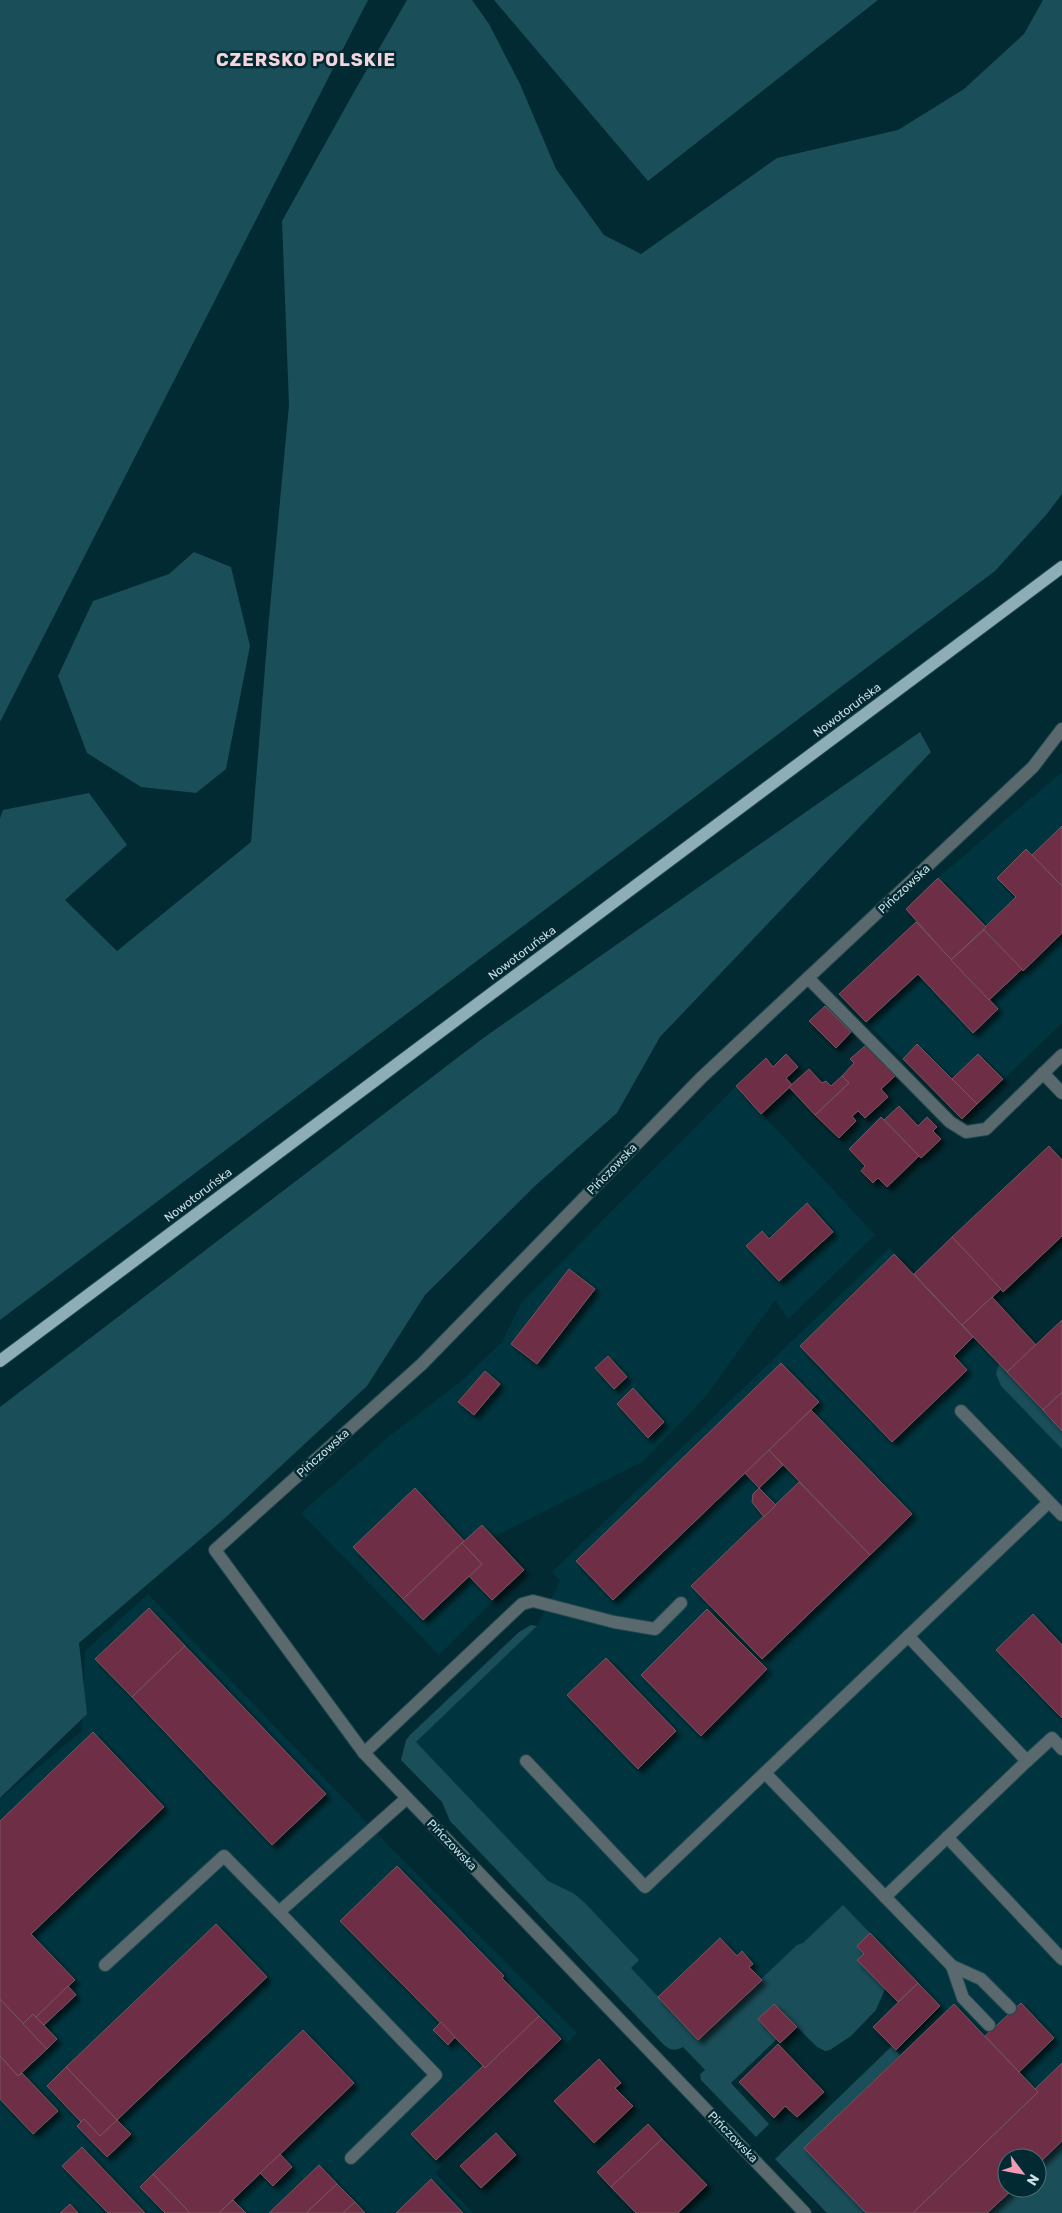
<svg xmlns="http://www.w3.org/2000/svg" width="1062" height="2213" viewBox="0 0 1062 2213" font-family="Rubik,sans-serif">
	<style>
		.built { fill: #00353f; fill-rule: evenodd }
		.green { fill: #1a4e59 }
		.building { fill: #6e2e45; stroke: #76565f; filter: url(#shadow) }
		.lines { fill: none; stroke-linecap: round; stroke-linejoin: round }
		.minor-casing { stroke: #22474e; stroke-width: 14 }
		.major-casing { stroke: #22474e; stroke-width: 14 }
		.minor { stroke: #5a696d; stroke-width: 12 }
		.major { stroke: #8daeb6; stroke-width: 12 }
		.labels { text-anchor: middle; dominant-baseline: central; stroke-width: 5; stroke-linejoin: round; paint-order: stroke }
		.street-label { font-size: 12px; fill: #cadee3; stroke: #022a32 }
		.district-label { font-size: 18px; font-weight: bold; letter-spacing: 1px; fill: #f6d4dd; stroke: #022a32 }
	</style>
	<defs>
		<filter id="shadow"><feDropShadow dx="4.5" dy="4.5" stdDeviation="2.5" flood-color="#0009"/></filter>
	</defs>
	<rect width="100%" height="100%" fill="#022a32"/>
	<g class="built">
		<polygon points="1062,772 1062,1023 962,1119 839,994 916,922 906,909 938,878"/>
		<polygon points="736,1086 875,1235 788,1319 775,1300 707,1395 642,1462 494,1537 524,1570 439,1655 301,1513 392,1434 459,1383 501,1343 522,1302"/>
		<path d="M889,1248L1007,1372L1062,1320V2199L1047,2213H839L785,2158L941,2008L858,1922L706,2070L403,1754L537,1626L560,1581L552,1572ZM1007,2158H1037V2188H1007Z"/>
		<polygon points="148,1594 393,1850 577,2033 435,2173 473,2213 0,2213 0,1799 82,1731 85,1651"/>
	</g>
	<g class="green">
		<polygon points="0,0 368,0 0,722"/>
		<polygon points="407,0 472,0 489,24 520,84 556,169 604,235 641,254 777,158 898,130 964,89 1024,34 1043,0 1062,0 1062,494 1046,515 995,571 0,1320 0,818 3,810 89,793 127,845 65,900 117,951 251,842 269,618 289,405 282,221 354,92"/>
		<polygon points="494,0 878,0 648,181"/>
		<polygon points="194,552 231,567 250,646 226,769 196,793 141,787 87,753 58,676 93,601 169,574"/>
		<polygon points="920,732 931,752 660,1037 617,1113 536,1185 425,1295 367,1386 224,1519 79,1643 87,1714 0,1798 0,1407 482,1039"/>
		<polygon points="999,1364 1062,1431 1062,1449 1001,1386 996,1374"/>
		<path d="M531,1625L537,1626L416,1742L548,1881L573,1893L584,1902L639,1960L631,1968L698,2039L797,1945L803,1943L843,1905L870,1933L857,1946L864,1954L858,1960L885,1989L876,2010L851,2036L830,2050L825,2051L817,2047L774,2004L758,2019L777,2039L731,2083L769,2124L756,2137L701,2080L700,2074L705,2070L683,2047C675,2051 672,2051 664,2045L450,1821L442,1802L401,1760L406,1740L410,1735L519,1632Z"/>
		<polygon points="892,2046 900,2055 804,2148 866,2213 827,2213 775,2159"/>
		<polygon points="1062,2141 1062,2213 987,2213 1014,2188 1037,2188 1037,2165"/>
	</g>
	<g class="building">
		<polygon points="1062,826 1062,886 1032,855"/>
		<polygon points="1026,849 1062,886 1062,933 1023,971 983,929 1016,897 997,878"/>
		<polygon points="938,878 986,927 951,960 906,909"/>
		<polygon points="916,922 998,1009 973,1033 918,974 866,1022 839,994"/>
		<polygon points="984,930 1022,969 989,1000 951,960"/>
		<polygon points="825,1006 851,1032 836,1048 809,1021"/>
		<polygon points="917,1044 977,1104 962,1119 903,1059"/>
		<polygon points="866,1045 895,1076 881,1089 888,1097 865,1118 858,1111 852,1116 856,1121 839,1138 815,1115 849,1083 842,1076 854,1063 850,1059"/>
		<polygon points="786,1054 798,1067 786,1078 792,1085 761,1114 736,1086 766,1058 773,1067"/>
		<polygon points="978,1054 1003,1079 977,1104 952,1079"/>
		<polygon points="809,1069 822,1083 826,1081 831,1086 842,1076 849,1083 815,1115 789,1087"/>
		<polygon points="899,1106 918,1126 927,1117 937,1127 933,1131 941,1139 921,1158 884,1120"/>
		<polygon points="881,1117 919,1156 887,1187 878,1178 873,1183 861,1171 865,1166 849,1149"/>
		<polygon points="1049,1146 1062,1160 1062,1236 1003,1292 952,1237"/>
		<polygon points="807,1203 833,1232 779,1281 746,1246 762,1231 769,1239"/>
		<polygon points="952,1237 1001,1289 962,1325 914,1274"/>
		<polygon points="894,1254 973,1337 954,1356 967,1370 892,1442 800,1346"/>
		<polygon points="569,1269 595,1289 537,1364 511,1344"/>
		<polygon points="992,1297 1036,1345 1007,1372 962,1325"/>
		<polygon points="1062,1320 1062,1392 1043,1410 1007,1372"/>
		<polygon points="608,1356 627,1377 614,1389 595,1368"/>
		<polygon points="781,1363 819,1402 613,1600 576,1561"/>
		<polygon points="485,1371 500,1384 474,1415 458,1402"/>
		<polygon points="633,1388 664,1422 648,1438 617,1404"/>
		<polygon points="1062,1392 1062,1431 1043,1410"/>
		<polygon points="811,1410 912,1514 870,1555 769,1450"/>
		<polygon points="769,1450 783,1465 759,1488 745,1473"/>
		<polygon points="799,1482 870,1555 762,1659 691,1586"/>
		<polygon points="415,1488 464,1541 403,1599 353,1547"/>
		<polygon points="759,1488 776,1505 764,1517 752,1502 753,1494"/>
		<polygon points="482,1525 524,1570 492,1600 469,1576 482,1564 462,1543"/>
		<polygon points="462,1543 482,1564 423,1620 403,1599"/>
		<polygon points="149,1608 185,1646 132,1697 95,1659"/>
		<polygon points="707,1609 767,1669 701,1736 641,1675"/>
		<polygon points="1033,1614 1062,1645 1062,1718 996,1650"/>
		<polygon points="185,1646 326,1794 272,1845 132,1697"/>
		<polygon points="606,1658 676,1731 638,1769 567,1695"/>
		<polygon points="93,1732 164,1807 31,1934 75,1980 36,2017 33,2014 23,2024 0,1999 0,1821"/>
		<polygon points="397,1866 504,1976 502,1978 539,2016 485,2068 340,1921"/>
		<polygon points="216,1924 267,1977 117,2120 66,2067"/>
		<polygon points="870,1933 918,1983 898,2002 857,1960 864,1954 857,1946"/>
		<polygon points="720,1938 737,1956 742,1951 753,1964 749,1967 762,1980 698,2040 658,1997"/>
		<polygon points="918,1983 940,2006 896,2050 873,2027"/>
		<polygon points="68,1986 76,1995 44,2025 36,2017"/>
		<polygon points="0,1999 47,2049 18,2076 0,2056"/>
		<polygon points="1021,2003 1054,2038 1019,2072 985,2036"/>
		<polygon points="774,2004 797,2027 780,2043 758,2019"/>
		<polygon points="954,2004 1038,2092 913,2213 866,2213 804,2148"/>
		<polygon points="33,2014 57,2039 47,2049 23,2024"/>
		<polygon points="539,2016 561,2039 436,2160 411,2134 483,2066 485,2068"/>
		<polygon points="441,2022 455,2037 448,2045 433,2030"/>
		<polygon points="303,2030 354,2083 219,2213 190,2213 153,2174"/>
		<polygon points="778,2044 824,2092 797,2117 785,2106 774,2118 739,2082"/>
		<polygon points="0,2056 18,2076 22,2073 58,2111 33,2134 0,2099"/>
		<polygon points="599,2059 621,2083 615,2088 633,2106 594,2143 554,2101"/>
		<polygon points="1062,2063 1062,2141 1037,2165 1037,2158 1007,2158 1007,2188 1014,2188 987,2213 913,2213 1038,2092 1035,2089"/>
		<polygon points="66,2067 117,2120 100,2136 84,2119 81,2122 47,2086"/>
		<polygon points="84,2119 100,2136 117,2120 131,2134 107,2157 77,2126"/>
		<polygon points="648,2124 662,2139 611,2187 597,2172"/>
		<polygon points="496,2133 516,2155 481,2188 460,2166"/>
		<polygon points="662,2139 707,2185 678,2213 636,2213 611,2187"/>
		<polygon points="82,2147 145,2213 108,2213 62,2166"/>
		<polygon points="280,2154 292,2167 273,2186 260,2173"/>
		<polygon points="319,2165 337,2184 306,2213 269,2213"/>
		<polygon points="153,2174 190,2213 165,2213 140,2187"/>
		<polygon points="431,2179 463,2213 396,2213"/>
		<polygon points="337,2184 355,2202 343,2213 306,2213"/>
		<polygon points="233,2200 246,2213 219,2213"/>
		<polygon points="355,2202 365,2213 343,2213"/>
		<polygon points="70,2204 78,2213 60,2213"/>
	</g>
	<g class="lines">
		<defs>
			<g id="minor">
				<polyline points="808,978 950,1122 966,1132 986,1129 1062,1055"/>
				<polyline points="1043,1073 1062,1093"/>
				<polyline points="961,1411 1062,1515"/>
				<polyline points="364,1753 522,1604 533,1601 614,1622 655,1629 681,1603"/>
				<polyline points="526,1761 645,1887 1049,1502"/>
				<polyline points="1027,1761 1052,1738 1062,1749"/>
				<polyline points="765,1773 952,1966 981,1979 1010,2008"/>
				<polyline points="947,1837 1062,1959"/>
				<polyline points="885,1897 1027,1761 908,1636"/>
				<polyline points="105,1965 224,1856 279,1912"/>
				<polyline points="952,1966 963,1998 989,2025"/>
				<polyline points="351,2158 436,2075 279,1912 407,1798"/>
				<polyline points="805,2213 364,1753 215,1550 422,1364 701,1078 1033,767 1062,729"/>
			</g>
			<polyline id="major" points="0,1361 1062,567"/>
		</defs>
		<use href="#minor" class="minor-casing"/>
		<use href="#major" class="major-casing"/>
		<use href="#minor" class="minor"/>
		<use href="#major" class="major"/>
	</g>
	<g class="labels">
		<g class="street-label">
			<text transform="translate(847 710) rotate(-37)">Nowotoruńska</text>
			<text transform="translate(904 889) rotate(-43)">Pińczowska</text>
			<text transform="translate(522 953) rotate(-37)">Nowotoruńska</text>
			<text transform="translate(612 1169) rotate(-46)">Pińczowska</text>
			<text transform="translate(198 1195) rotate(-37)">Nowotoruńska</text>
			<text transform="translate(323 1453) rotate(-42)">Pińczowska</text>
			<text transform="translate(452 1845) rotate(46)">Pińczowska</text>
			<text transform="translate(733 2137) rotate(46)">Pińczowska</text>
		</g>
		<g class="district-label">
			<text x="306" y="60">CZERSKO POLSKIE</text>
		</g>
	</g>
	<g transform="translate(1022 2173) rotate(122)"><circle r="24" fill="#022a32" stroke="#527279"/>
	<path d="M0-4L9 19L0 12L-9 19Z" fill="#f09ab5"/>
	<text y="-8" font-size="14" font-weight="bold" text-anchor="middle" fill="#cadee3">N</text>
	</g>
</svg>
